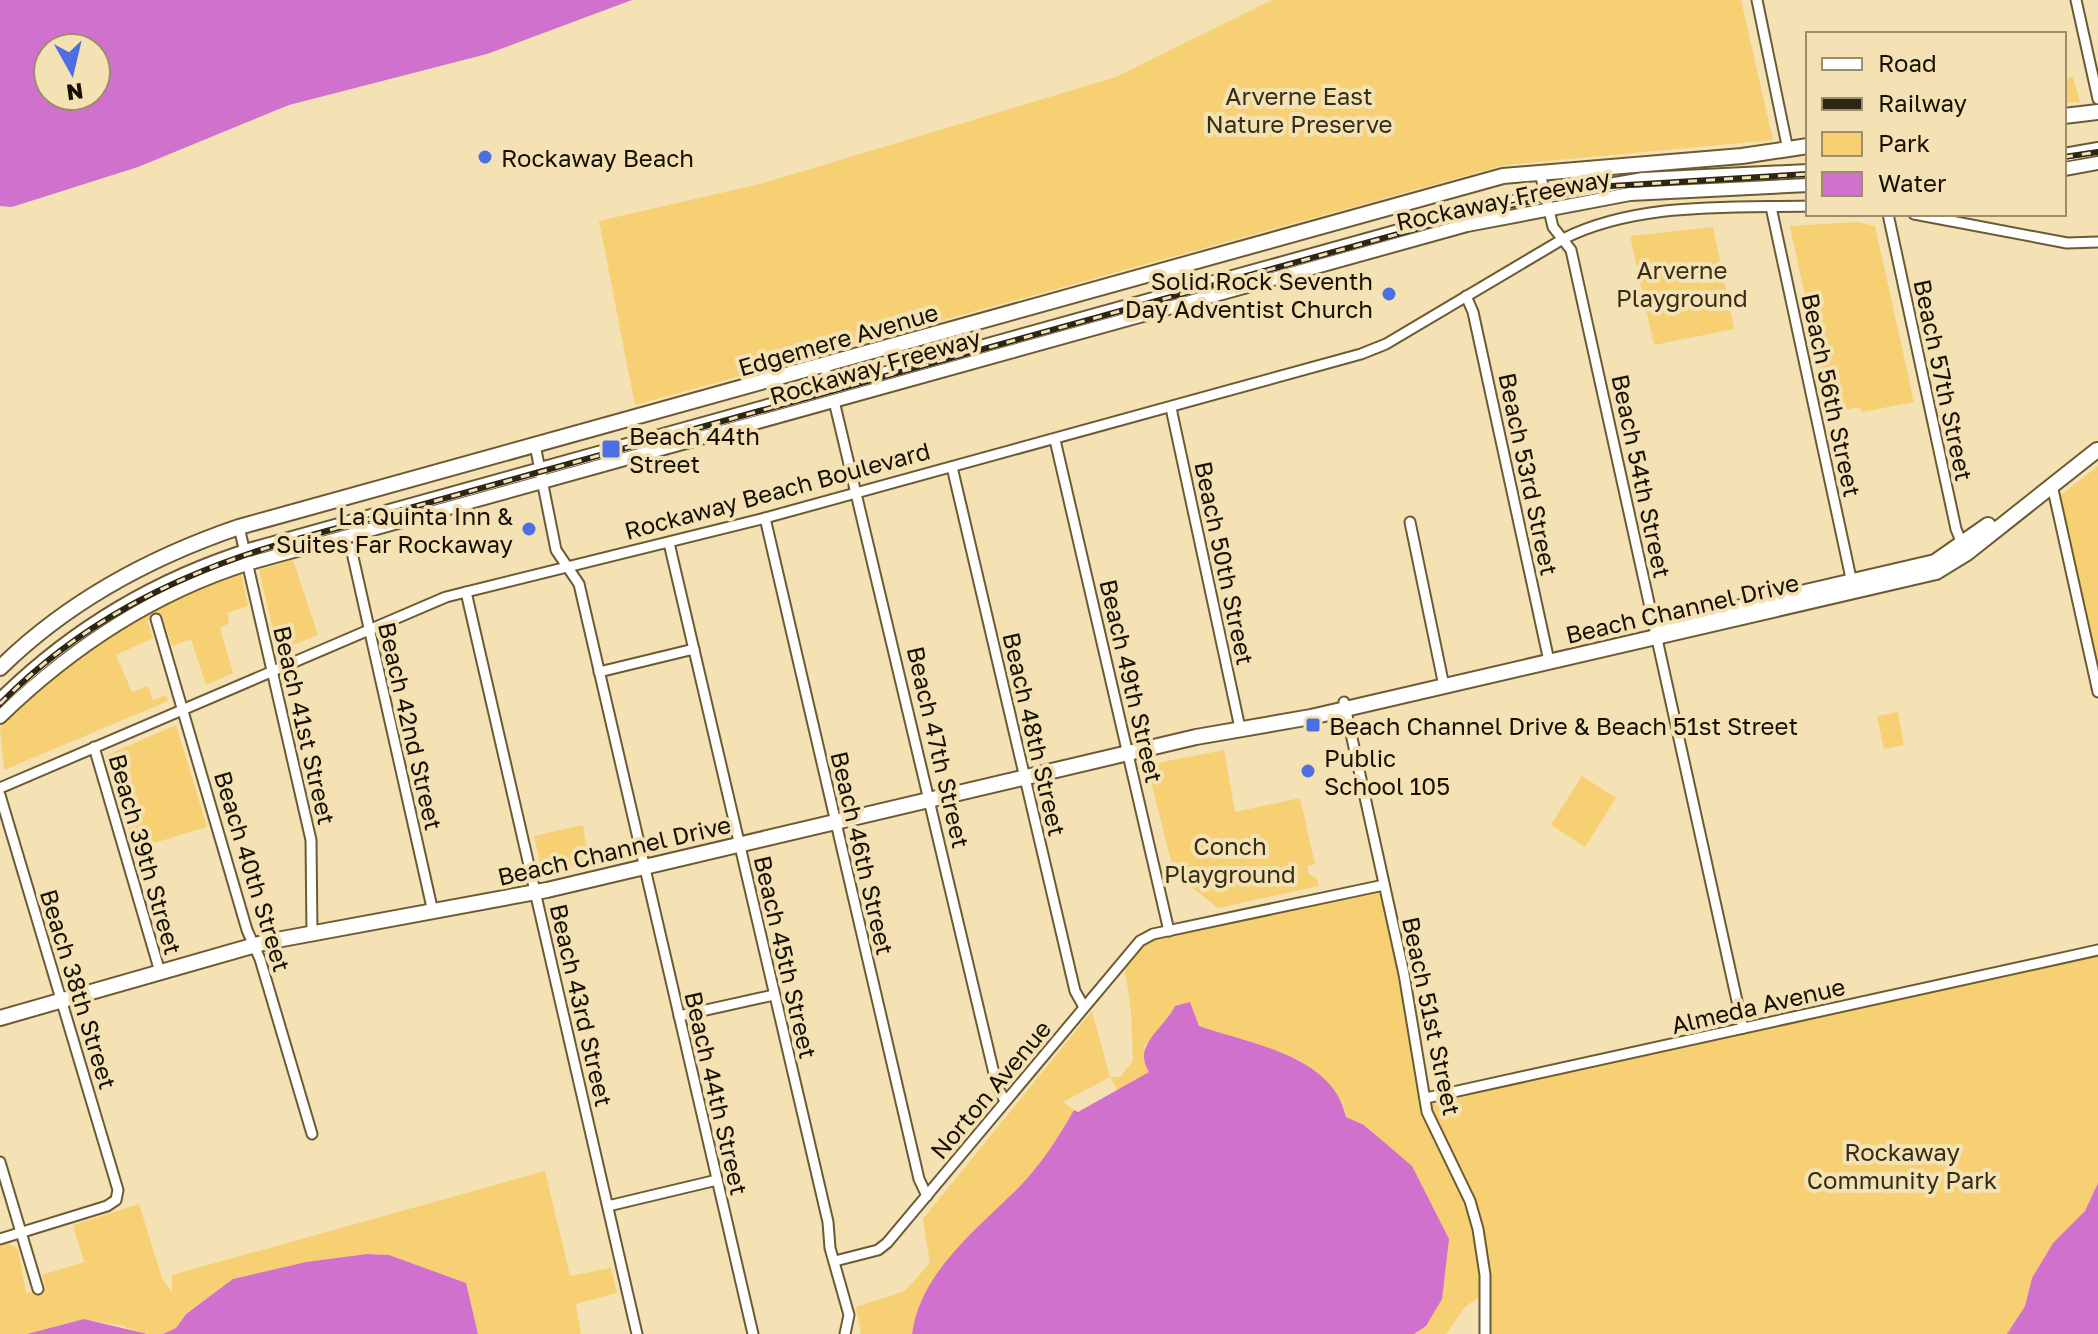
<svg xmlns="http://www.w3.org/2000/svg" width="2098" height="1334" viewBox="0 0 2098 1334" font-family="'Golos Text',sans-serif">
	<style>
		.green { fill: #f6d072 }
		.water { fill: #cf71cd; fill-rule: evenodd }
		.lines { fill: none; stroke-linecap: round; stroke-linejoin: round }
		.street-casing { stroke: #6c5b32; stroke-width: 13 }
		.secondary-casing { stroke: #6c5b32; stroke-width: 16 }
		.primary-casing { stroke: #6c5b32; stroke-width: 18 }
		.street { stroke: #fff; stroke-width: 9 }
		.secondary { stroke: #fff; stroke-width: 12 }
		.primary { stroke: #fff; stroke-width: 14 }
		.rail-casing { stroke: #2e2614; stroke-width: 6 }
		.rail { stroke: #f4e1b4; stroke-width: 3; stroke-dasharray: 9; stroke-linecap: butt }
		.poi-dot { fill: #4c6fe3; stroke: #f4e1b4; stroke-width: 3 }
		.labels { text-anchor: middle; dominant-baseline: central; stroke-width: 8; stroke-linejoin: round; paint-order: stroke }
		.park-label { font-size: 24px; fill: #362d16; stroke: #f4e1b4 }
		.poi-label { font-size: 24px; fill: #171102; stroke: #f4e1b4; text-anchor: start }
		.street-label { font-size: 24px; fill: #171102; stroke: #f4e1b4 }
	</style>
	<rect width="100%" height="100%" fill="#f4e1b4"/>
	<g class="green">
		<polygon points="1272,0 1741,0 1773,140 1505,165 635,405 599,221 760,184 1116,77"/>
		<polygon points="2073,77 2080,102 2064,103 2064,79"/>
		<polygon points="1858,222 1875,226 1914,402 1862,412 1859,407 1830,413 1790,226"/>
		<polygon points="1713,227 1734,329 1654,345 1630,236"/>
		<polygon points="2098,466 2098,692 2056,499"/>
		<polygon points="293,560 318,635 278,651 259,570"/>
		<path d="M241,572L248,606L227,613L229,623L220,628L233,673L206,685L191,639L172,646L162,615L147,620L153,638L116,655L132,692L148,686L153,700L166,695L168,701L4,770L0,728C74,655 142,607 241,572Z"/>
		<polygon points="1898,712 1904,745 1884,749 1877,716"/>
		<polygon points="176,725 207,827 134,849 107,755"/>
		<polygon points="1224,750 1235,812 1300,798 1315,864 1307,866 1309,874 1317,879 1319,886 1218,908 1174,873 1147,765"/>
		<polygon points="1582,776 1616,798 1585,847 1551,825"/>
		<polygon points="583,825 589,862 542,872 534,836"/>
		<path d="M1384,885L1426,1097L2098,950V1183L2085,1211L2053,1243L2032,1278L2025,1306L2007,1334H1485V1293L1465,1307L1446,1334H1414L1426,1326L1385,1144L1365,1125L1346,1117L1343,1103L1300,1060L1199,1026L1175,1006L1168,1020L1144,1046L1149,1072L1118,1091L1110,1077L1063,1102L1074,1110C1057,1140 1037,1171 1012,1195C973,1232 920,1278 912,1334H861L856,1307L905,1291L930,1263L923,1219L1092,1011L1110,1077H1120L1133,1061L1131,1009L1123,960L1144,938Z"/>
		<polygon points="545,1171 570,1276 611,1268 617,1293 576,1304 581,1334 478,1334 466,1283 389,1255 367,1254 306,1262 234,1279 186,1313 176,1328 163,1334 143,1334 123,1326 84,1319 27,1334 0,1334 0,1244 6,1242 18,1249 26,1293 46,1289 42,1275 84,1262 73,1225 139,1204 162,1278 172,1292 172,1275"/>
	</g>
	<g class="water">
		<path d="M0,0H632L487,54L289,105L138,167L12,207L0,206ZM96,48V96H48V48Z"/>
		<path d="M1190,1002L1199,1026C1250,1044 1333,1055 1346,1117L1364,1125L1412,1166L1449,1239L1442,1299L1426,1326L1414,1334H912C920,1275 971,1234 1011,1195C1037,1171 1057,1140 1074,1110L1078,1112L1149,1072C1132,1045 1163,1030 1175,1006Z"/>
		<polygon points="2098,1183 2098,1334 2007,1334 2025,1306 2032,1278 2053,1243 2085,1211"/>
		<polygon points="367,1254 389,1255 466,1283 478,1334 163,1334 176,1328 186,1314 233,1279 306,1262"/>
		<polygon points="84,1319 147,1334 27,1334"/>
	</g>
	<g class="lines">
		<defs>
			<g id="street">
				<polyline points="1757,0 1788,150"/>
				<polyline points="2076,0 2098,99"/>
				<polyline points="1540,173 1553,227 1571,250 1743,1028"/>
				<polyline points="1771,207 1852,583"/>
				<polyline points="1888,214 1956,529 1963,546"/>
				<polyline points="1914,214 2067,243 2098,242"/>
				<polyline points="1466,296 1473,312 1549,661"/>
				<polyline points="824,365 830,388"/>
				<polyline points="834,401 997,1086 1005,1101"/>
				<polyline points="1171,408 1240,728"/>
				<polyline points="1055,440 1169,931"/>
				<polyline points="535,445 556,550 579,584 753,1334"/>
				<polyline points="952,467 1075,991 1084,1007"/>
				<polyline points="2052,485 2098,692"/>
				<polyline points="765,518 919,1179 927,1196"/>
				<polyline points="1410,522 1444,686"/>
				<polyline points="239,527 311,840 312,933"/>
				<polyline points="669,543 828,1222 830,1248 849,1315 845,1334"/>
				<polyline points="351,548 433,912"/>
				<polyline points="466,592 637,1334"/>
				<polyline points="156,619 247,930 260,959 312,1134"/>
				<polyline points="599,672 694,649"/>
				<polyline points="1344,702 1404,974 1427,1112 1470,1201 1478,1229 1485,1275 1485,1334"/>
				<polyline points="94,747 160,972"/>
				<path d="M0,788L446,597L765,518L1361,354L1386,344L1563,239C1637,202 1727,208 1808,206"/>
				<polyline points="0,795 118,1190 116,1200 107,1206 0,1239"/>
				<polyline points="679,1016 774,995"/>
				<polyline points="1426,1098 2098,950"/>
				<polyline points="0,1162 38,1289"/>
				<polyline points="608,1206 717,1180"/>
				<polyline points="835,1261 878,1250 887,1243 1140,941 1153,934 1384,885"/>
			</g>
			<g id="secondary">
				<polyline points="2064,155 2098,149"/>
				<polyline points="2064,169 2098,163"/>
				<path d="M0,700C72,629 156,579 252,549L1485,207L1643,179L1808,171"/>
				<path d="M0,717C71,648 153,594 247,564L1467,225L1630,194L1808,185"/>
			</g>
			<g id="primary">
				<polyline points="2064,116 2098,112"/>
				<polyline points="1664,625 1935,562 1988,525"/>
				<path d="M0,668C66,603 151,557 239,527L1503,176L1742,156L1808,146"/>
				<polyline points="0,1018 266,942 547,890 1196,737 1311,717 1936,572 1967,553 2097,450"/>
			</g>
		</defs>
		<use href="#street" class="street-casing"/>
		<use href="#secondary" class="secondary-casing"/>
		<use href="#primary" class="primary-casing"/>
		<use href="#street" class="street"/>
		<use href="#secondary" class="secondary"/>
		<use href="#primary" class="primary"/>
		<defs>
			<g id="rail">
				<polyline points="2064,157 2098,152"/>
				<path d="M0,704C77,625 171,577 276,545L1481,211L1611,186L1808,174"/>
			</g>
		</defs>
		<use href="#rail" class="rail-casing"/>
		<use href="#rail" class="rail"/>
	</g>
	<g class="poi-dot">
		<circle cx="485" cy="157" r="8"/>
		<circle cx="1389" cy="294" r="8"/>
		<rect x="601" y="439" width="20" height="20" rx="4"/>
		<circle cx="529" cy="529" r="8"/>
		<rect x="1305" y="717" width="16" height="16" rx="4"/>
		<circle cx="1308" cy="771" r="8"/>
	</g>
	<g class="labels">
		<g class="park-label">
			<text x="1299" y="95">Arverne East<tspan x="1299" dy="28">Nature Preserve</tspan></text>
			<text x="1682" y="269">Arverne<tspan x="1682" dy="28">Playground</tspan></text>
			<text x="1230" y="845">Conch<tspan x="1230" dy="28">Playground</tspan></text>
			<text x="1902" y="1151">Rockaway<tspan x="1902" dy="28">Community Park</tspan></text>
		</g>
		<g class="poi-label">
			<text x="501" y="157">Rockaway Beach</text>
			<text x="1373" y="280" text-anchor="end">Solid Rock Seventh<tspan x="1373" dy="28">Day Adventist Church</tspan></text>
			<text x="629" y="435">Beach 44th<tspan x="629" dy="28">Street</tspan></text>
			<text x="513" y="515" text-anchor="end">La Quinta Inn &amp;<tspan x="513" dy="28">Suites Far Rockaway</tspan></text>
			<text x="1329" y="725">Beach Channel Drive &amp; Beach 51st Street</text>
			<text x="1324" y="757">Public<tspan x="1324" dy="28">School 105</tspan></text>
		</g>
		<g class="street-label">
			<text transform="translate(1503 199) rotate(-12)">Rockaway Freeway</text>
			<text transform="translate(838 339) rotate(-16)">Edgemere Avenue</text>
			<text transform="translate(875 366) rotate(-16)">Rockaway Freeway</text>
			<text transform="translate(1944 380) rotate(78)">Beach 57th Street</text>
			<text transform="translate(1832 395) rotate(78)">Beach 56th Street</text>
			<text transform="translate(1529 474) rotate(78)">Beach 53rd Street</text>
			<text transform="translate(1642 476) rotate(78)">Beach 54th Street</text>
			<text transform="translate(777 490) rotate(-15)">Rockaway Beach Boulevard</text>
			<text transform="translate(1225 563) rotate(78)">Beach 50th Street</text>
			<text transform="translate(1682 608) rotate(-13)">Beach Channel Drive</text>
			<text transform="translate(1132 681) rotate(77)">Beach 49th Street</text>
			<text transform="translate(305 725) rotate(77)">Beach 41st Street</text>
			<text transform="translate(411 726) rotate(77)">Beach 42nd Street</text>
			<text transform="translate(1035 734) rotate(77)">Beach 48th Street</text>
			<text transform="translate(939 747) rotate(77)">Beach 47th Street</text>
			<text transform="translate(614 850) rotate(-13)">Beach Channel Drive</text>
			<text transform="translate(863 853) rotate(77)">Beach 46th Street</text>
			<text transform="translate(146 854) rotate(74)">Beach 39th Street</text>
			<text transform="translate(253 871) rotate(73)">Beach 40th Street</text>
			<text transform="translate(786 957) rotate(77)">Beach 45th Street</text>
			<text transform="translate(79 989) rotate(73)">Beach 38th Street</text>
			<text transform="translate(582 1005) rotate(77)">Beach 43rd Street</text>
			<text transform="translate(1758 1005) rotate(-13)">Almeda Avenue</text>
			<text transform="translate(1432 1016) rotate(78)">Beach 51st Street</text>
			<text transform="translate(990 1089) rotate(-50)">Norton Avenue</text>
			<text transform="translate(717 1093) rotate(77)">Beach 44th Street</text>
		</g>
	</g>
	<rect x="1806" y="32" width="260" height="184" fill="#f4e1b4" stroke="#9c8e6d" stroke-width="2"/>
	<rect x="1822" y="58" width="40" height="12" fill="#ffffff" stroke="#9c8e6d" stroke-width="2"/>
	<text x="1878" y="72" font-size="24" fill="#171102">Road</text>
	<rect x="1822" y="98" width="40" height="12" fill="#2e2614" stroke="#9c8e6d" stroke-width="2"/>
	<text x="1878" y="112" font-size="24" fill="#171102">Railway</text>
	<rect x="1822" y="132" width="40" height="24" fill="#f6d072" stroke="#9c8e6d" stroke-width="2"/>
	<text x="1878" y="152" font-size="24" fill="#171102">Park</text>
	<rect x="1822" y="172" width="40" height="24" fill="#cf71cd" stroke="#9c8e6d" stroke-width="2"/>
	<text x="1878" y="192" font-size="24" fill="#171102">Water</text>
	<g transform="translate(72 72) rotate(172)"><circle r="38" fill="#f4e1b4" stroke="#9c8e6d" stroke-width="2"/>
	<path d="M0-6L14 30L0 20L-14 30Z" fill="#4c6fe3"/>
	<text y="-12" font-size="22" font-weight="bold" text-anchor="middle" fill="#171102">N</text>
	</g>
</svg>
